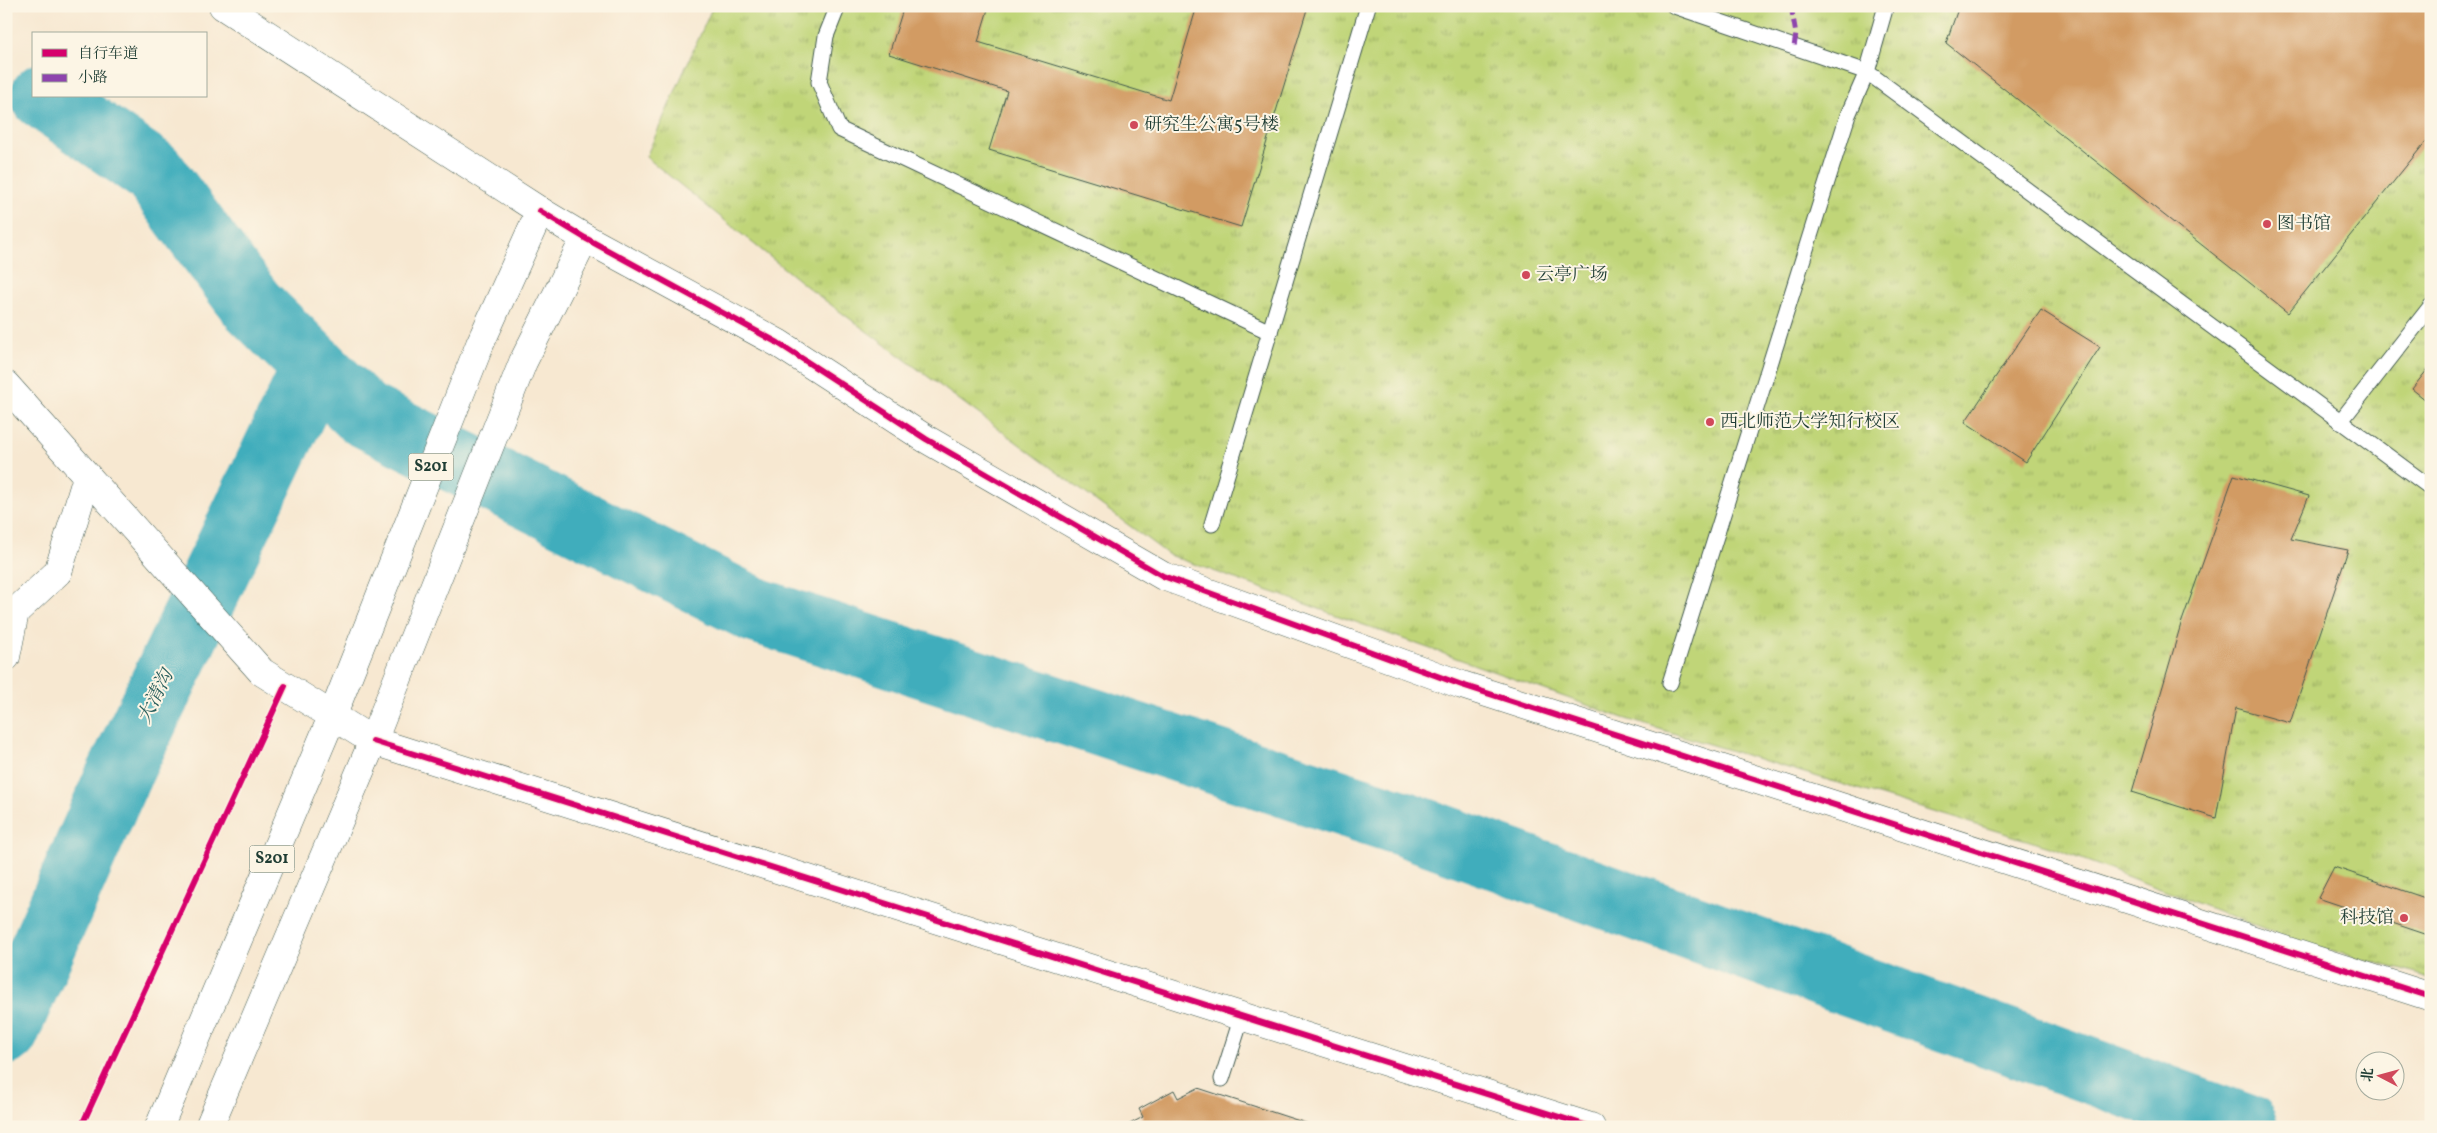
<svg xmlns="http://www.w3.org/2000/svg" width="2437" height="1133" viewBox="0 0 2437 1133" font-family="Vollkorn,'Noto Serif SC',serif">
	<style>
		.grass { fill: url(#grass-tufts); stroke: #708956 }
		.lines { fill: none; stroke-linecap: round; stroke-linejoin: round }
		.river { stroke: #3fadbc; stroke-width: 66 }
		.building { fill: #d29b64 }
		.service-casing { stroke: #3f574c; stroke-width: 17 }
		.minor-casing { stroke: #3f574c; stroke-width: 29 }
		.tertiary-casing { stroke: #3f574c; stroke-width: 29 }
		.secondary-casing { stroke: #3f574c; stroke-width: 29 }
		.primary-casing { stroke: #3f574c; stroke-width: 29 }
		.service { stroke: #fff; stroke-width: 15 }
		.minor { stroke: #fff; stroke-width: 28 }
		.tertiary { stroke: #fff; stroke-width: 28 }
		.secondary { stroke: #fff; stroke-width: 28 }
		.primary { stroke: #fff; stroke-width: 28 }
		.quiet { stroke: #8e44ad; stroke-width: 5; stroke-dasharray: 10 5; stroke-linecap: butt }
		.cycleway-casing { stroke: #fcf5e5; stroke-width: 9 }
		.cycleway { stroke: #d6006c; stroke-width: 6 }
		.poi-dot { fill: #d1495b; stroke: #fcf5e5; stroke-width: 2 }
		.labels { text-anchor: middle; dominant-baseline: central; stroke-width: 4; stroke-linejoin: round; paint-order: stroke }
		.shield { fill: #fcf5e5; stroke: #617469; stroke-width: 1 }
		.shield-label { font-size: 16px; font-weight: bold; fill: #1f3d34 }
		.poi-label { font-size: 18px; fill: #1f3d34; stroke: #fcf5e5; text-anchor: start }
		.water-label { font-size: 19px; font-style: italic; fill: #295f5d; stroke: #fcf5e5 }
	</style>
	<defs>
		<pattern id="grass-tufts" width="24" height="20" patternUnits="userSpaceOnUse" patternTransform="scale(1.25)"><rect width="24" height="20" fill="#c0d578"/><path d="M3 7l-1-3M5 7V3M7 7l1-3M15 17l-1-3M17 17v-4M19 17l1-3" fill="none" stroke="#9bae63"/></pattern>
	</defs>
	<rect width="100%" height="100%" fill="#fcf5e5"/>
	<filter id="ink" filterUnits="userSpaceOnUse"><feTurbulence type="fractalNoise" baseFrequency=".02" numOctaves="2"/><feDisplacementMap in="SourceGraphic" scale="10" xChannelSelector="R" yChannelSelector="G"/><feConvolveMatrix kernelMatrix="1 2 1 2 8 2 1 2 1" color-interpolation-filters="sRGB"/></filter>
	<filter id="wash" filterUnits="userSpaceOnUse"><feTurbulence type="fractalNoise" baseFrequency=".0096" numOctaves="4" result="noise"/><feDisplacementMap in="SourceGraphic" scale="20" xChannelSelector="R" yChannelSelector="G"/><feGaussianBlur stdDeviation="1.12" result="paint"/><feColorMatrix in="noise" values="0 0 0 0 0 0 0 0 0 0 0 0 0 0 0 0 0 1.4 0 .05"/><feComposite in="paint" operator="in"/></filter>
	<g filter="url(#wash)">
		<rect width="100%" height="100%" fill="#f7e8d1"/>
		<polygon class="grass" points="713,6 2431,6 2431,978 2294,940 2053,848 1623,718 1169,555 811,290 646,157"/>
		<g class="lines">
			<g class="river">
				<polyline points="43,96 153,172 252,305 363,414 755,610 1405,824 2246,1127"/>
				<polyline points="6,1032 114,785 315,367"/>
			</g>
		</g>
		<g id="blocks">
			<g class="building">
				<polygon points="904,6 989,6 978,42 1169,100 1197,6 1308,6 1241,227 989,150 1007,91 889,54"/>
				<polygon points="1959,6 2431,6 2431,135 2288,313 1946,43"/>
				<polygon points="2041,310 2100,347 2026,462 1965,422"/>
				<polygon points="2431,365 2431,404 2412,389"/>
				<polygon points="2234,475 2309,496 2291,539 2348,550 2290,723 2236,708 2216,818 2132,792 2181,624"/>
				<polygon points="2334,867 2431,900 2431,936 2318,898"/>
				<polygon points="1198,1088 1315,1126 1315,1127 1124,1127 1143,1117 1139,1109 1174,1090 1178,1098"/>
			</g>
		</g>
	</g>
	<g filter="url(#ink)">
		<use href="#blocks" fill-opacity="0" stroke="#3f574c" stroke-width="1"/>
		<g class="lines">
			<defs>
				<g id="service">
					<polyline points="838,6 826,36 819,82 839,129 1270,332"/>
					<polyline points="1886,6 1867,72 2431,488"/>
					<polyline points="2340,422 2431,306"/>
					<polyline points="1212,524 1368,6"/>
					<polyline points="1670,683 1848,115 1867,72 1674,6"/>
					<polyline points="1222,1079 1242,1016"/>
				</g>
				<polyline id="minor" points="6,657 15,612 58,572 87,477"/>
				<g id="tertiary">
					<polyline points="540,211 585,238 778,343 926,439 1163,576 1462,685 2431,997"/>
					<polyline points="373,741 1591,1127"/>
				</g>
				<g id="secondary">
					<polyline points="223,6 540,211"/>
					<polyline points="6,385 262,672 373,741"/>
				</g>
				<g id="primary">
					<polyline points="159,1127 332,717 480,344 540,211"/>
					<polyline points="209,1127 373,741 523,362 585,238"/>
				</g>
			</defs>
			<use href="#service" class="service-casing"/>
			<use href="#minor" class="minor-casing"/>
			<use href="#tertiary" class="tertiary-casing"/>
			<use href="#secondary" class="secondary-casing"/>
			<use href="#primary" class="primary-casing"/>
			<use href="#service" class="service"/>
			<use href="#minor" class="minor"/>
			<use href="#tertiary" class="tertiary"/>
			<use href="#secondary" class="secondary"/>
			<use href="#primary" class="primary"/>
			<polyline class="quiet" points="1791,6 1796,34 1794,47"/>
			<defs>
				<g id="cycleway">
					<polyline points="540,211 585,238 778,343 926,439 1163,576 1462,685 2431,997"/>
					<polyline points="373,741 1591,1127"/>
					<polyline points="81,1127 285,686"/>
				</g>
			</defs>
			<use href="#cycleway" class="cycleway-casing"/>
			<use href="#cycleway" class="cycleway"/>
		</g>
	</g>
	<g class="poi-dot">
		<circle cx="1134" cy="125" r="5"/>
		<circle cx="2267" cy="224" r="5"/>
		<circle cx="1526" cy="275" r="5"/>
		<circle cx="1710" cy="422" r="5"/>
		<circle cx="2404" cy="918" r="5"/>
	</g>
	<g class="labels">
		<g class="shield">
			<rect x="408.5" y="453.5" width="45" height="27" rx="4"/>
			<rect x="249.5" y="845.5" width="45" height="27" rx="4"/>
		</g>
		<g class="shield-label">
			<text x="431" y="467">S201</text>
			<text x="272" y="859">S201</text>
		</g>
		<g class="poi-label">
			<text x="1144" y="125">研究生公寓5号楼</text>
			<text x="2277" y="224">图书馆</text>
			<text x="1536" y="275">云亭广场</text>
			<text x="1720" y="422">西北师范大学知行校区</text>
			<text x="2394" y="918" text-anchor="end">科技馆</text>
		</g>
		<g class="water-label">
			<text transform="translate(156 697) rotate(-64)">大清沟</text>
		</g>
	</g>
	<rect width="2437" height="1133" fill="none" stroke="#fcf5e5" stroke-width="25"/>
	<rect x="32" y="32" width="175" height="65" fill="#fcf5e5" stroke="#a4ab9e"/>
	<rect x="42" y="49" width="25" height="8" fill="#d6006c" stroke="#a4ab9e"/>
	<text x="78" y="58" font-size="15" fill="#1f3d34">自行车道</text>
	<rect x="42" y="74" width="25" height="8" fill="#8e44ad" stroke="#a4ab9e"/>
	<text x="78" y="82" font-size="15" fill="#1f3d34">小路</text>
	<g transform="translate(2380 1076) rotate(276)"><circle r="24" fill="#fcf5e5" stroke="#a4ab9e"/>
	<path d="M0-4L9 19L0 12L-9 19Z" fill="#d1495b"/>
	<text y="-8" font-size="14" font-weight="bold" text-anchor="middle" fill="#1f3d34">北</text>
	</g>
</svg>
